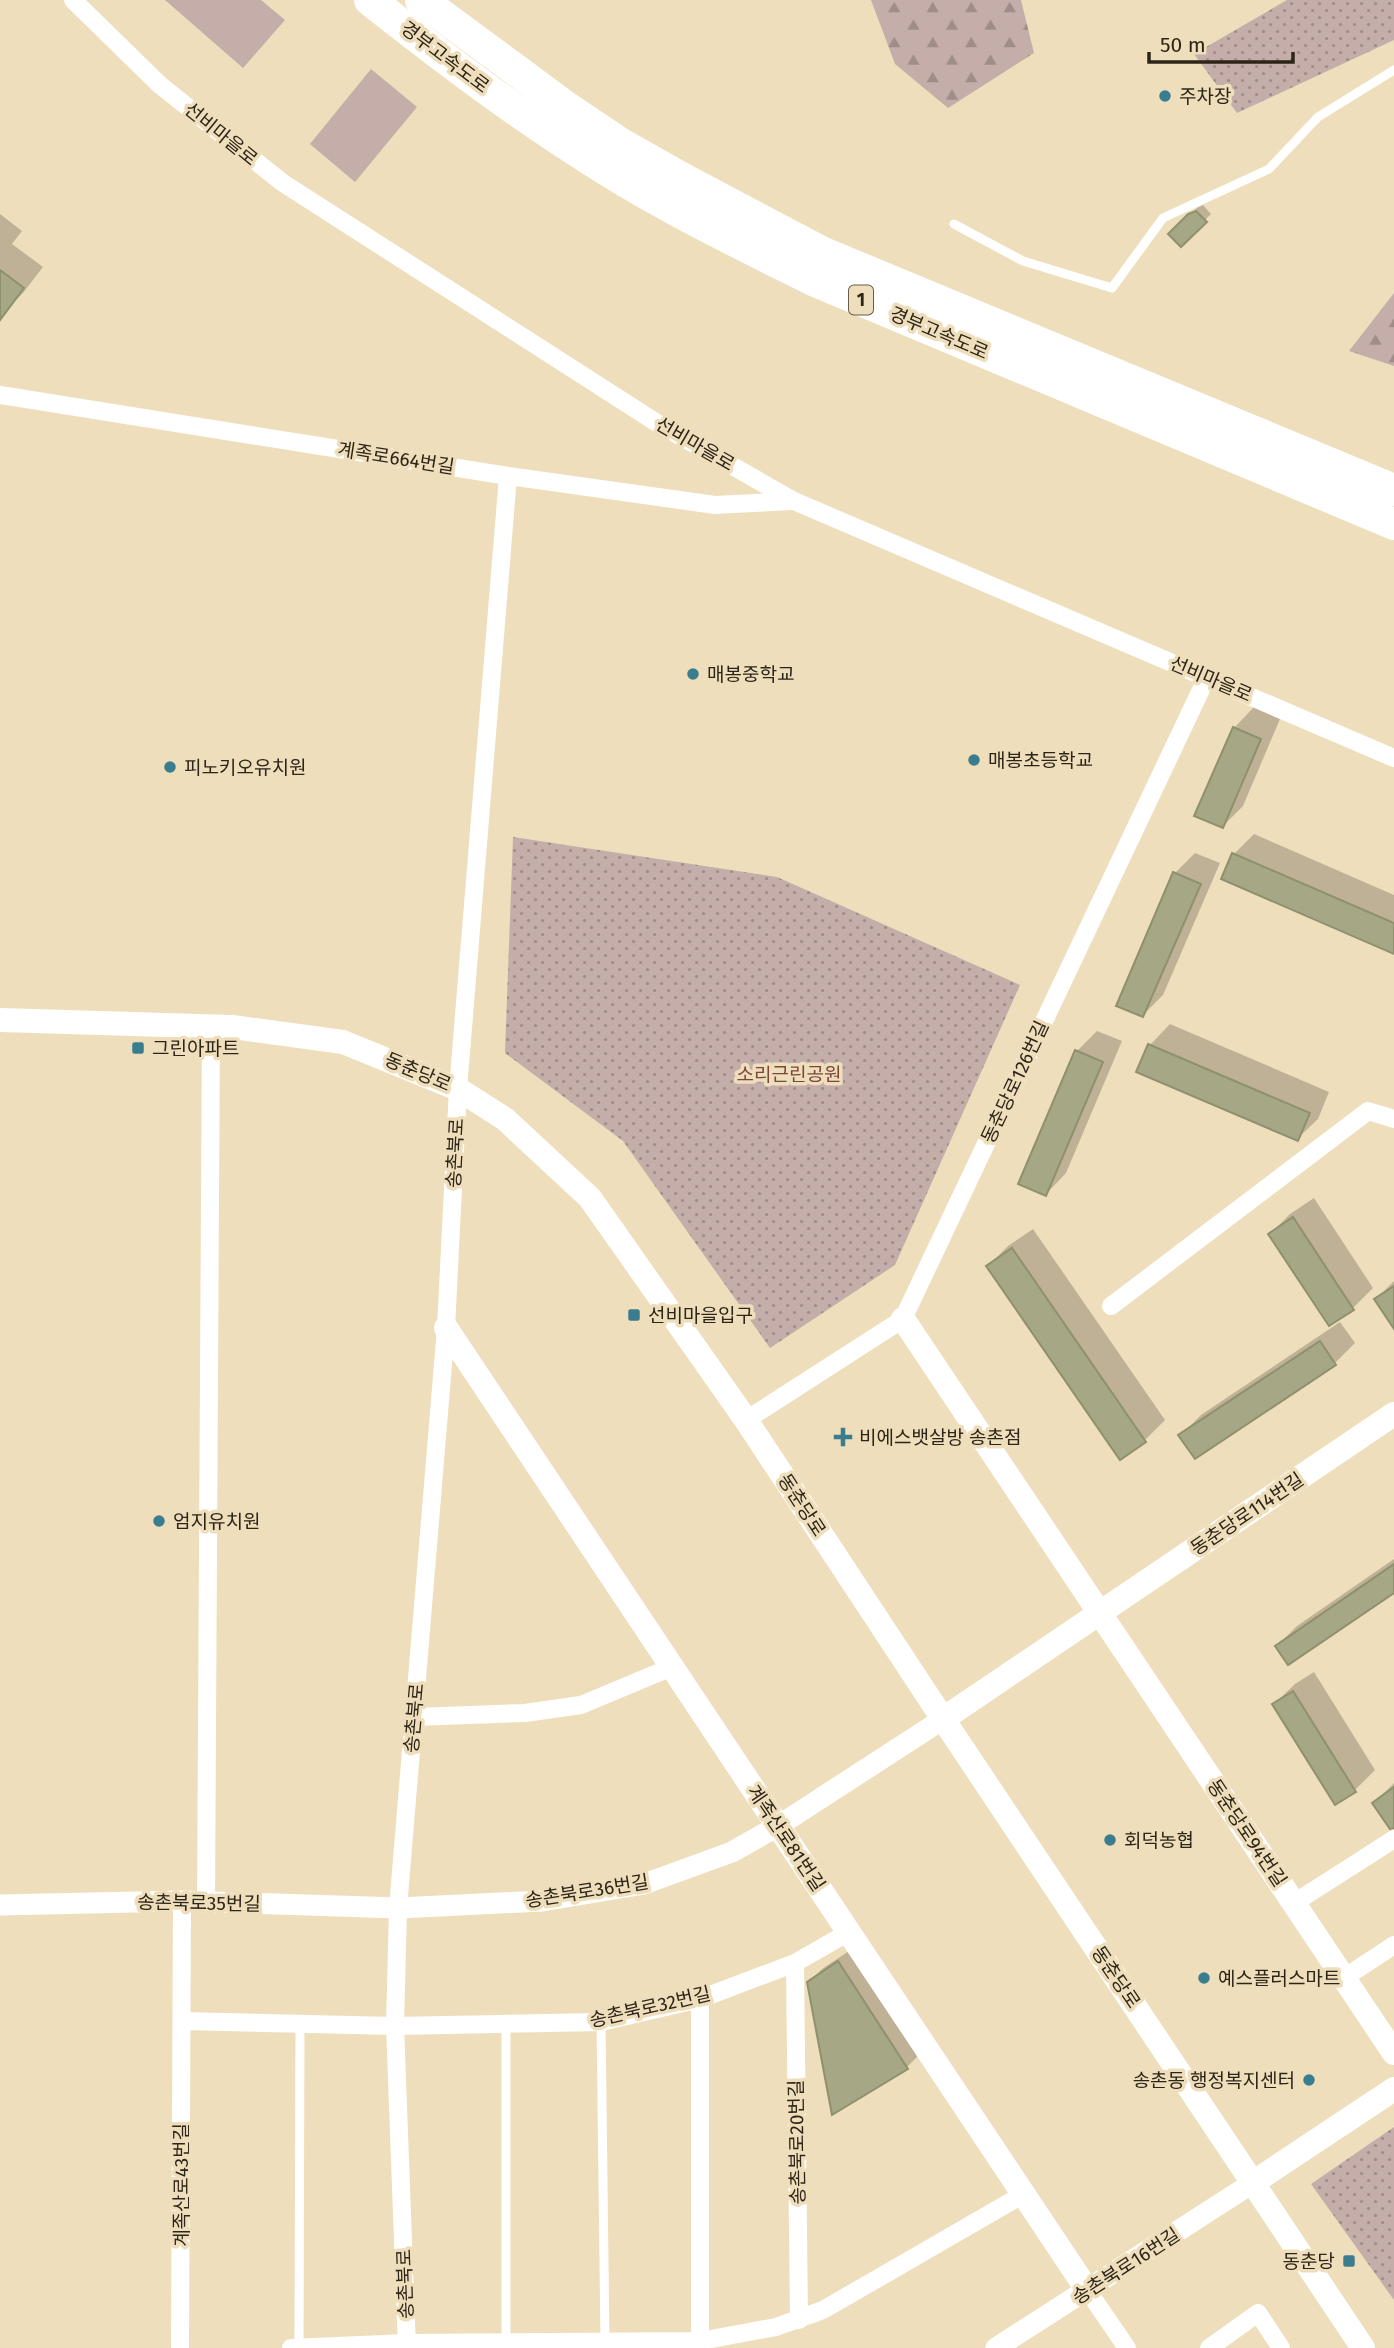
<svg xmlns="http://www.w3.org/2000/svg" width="1394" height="2348" viewBox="0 0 1394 2348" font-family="'Fira Sans','Noto Sans KR',sans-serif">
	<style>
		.grass { fill: url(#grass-dots) }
		.forest { fill: url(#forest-firs) }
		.pitch { fill: #c5ada9 }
		.shadow { fill: #0003 }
		.building { fill: #a6a885; stroke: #8e906e; stroke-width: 2 }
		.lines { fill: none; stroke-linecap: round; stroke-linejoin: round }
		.service { stroke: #fff; stroke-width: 9 }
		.minor { stroke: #fff; stroke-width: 18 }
		.tertiary { stroke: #fff; stroke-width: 21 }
		.secondary { stroke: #fff; stroke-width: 24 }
		.motorway { stroke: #fff; stroke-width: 32 }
		.poi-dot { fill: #3a7d8e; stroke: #efdebb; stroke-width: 2.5 }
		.labels { text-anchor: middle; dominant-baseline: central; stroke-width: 7; stroke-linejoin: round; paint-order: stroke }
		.shield { fill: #efdebb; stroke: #665c49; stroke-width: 2 }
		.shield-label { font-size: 18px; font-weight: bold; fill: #2c2518 }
		.street-label { font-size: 19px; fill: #2c2518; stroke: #efdebb }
		.poi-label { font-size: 19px; fill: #2c2518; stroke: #efdebb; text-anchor: start }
		.park-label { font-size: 19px; fill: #7b473d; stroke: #efdebb }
	</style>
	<defs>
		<pattern id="grass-dots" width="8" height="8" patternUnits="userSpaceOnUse" patternTransform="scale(1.75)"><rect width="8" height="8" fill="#c5ada9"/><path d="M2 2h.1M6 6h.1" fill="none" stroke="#a08d89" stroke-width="1.8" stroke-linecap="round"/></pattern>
		<pattern id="forest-firs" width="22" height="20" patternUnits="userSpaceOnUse" patternTransform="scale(1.75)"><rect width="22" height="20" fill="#c5ada9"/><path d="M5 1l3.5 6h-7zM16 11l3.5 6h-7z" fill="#a08d89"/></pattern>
	</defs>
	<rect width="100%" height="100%" fill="#efdebb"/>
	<g class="grass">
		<polygon points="1287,0 1394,0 1394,40 1237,113 1194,54"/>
		<polygon points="513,837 777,877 1020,985 895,1265 770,1348 623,1141 505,1053"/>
		<polygon points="1394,2127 1394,2300 1311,2184"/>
	</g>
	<g class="forest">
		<polygon points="871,0 1021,0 1034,53 948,108 895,64"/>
		<polygon points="1394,293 1394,366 1349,351"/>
	</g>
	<g class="pitch">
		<polygon points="165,0 261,0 285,20 243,68"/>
		<polygon points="371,69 417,107 355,182 310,144"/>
	</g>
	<g class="shadow">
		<polygon points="1203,205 1211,214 1181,244 1171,234 1197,208"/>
		<polygon points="0,214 22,231 12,244 43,267 23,293 3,313 0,311"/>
		<polygon points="1254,707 1280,719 1243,806 1223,826 1234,728"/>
		<polygon points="1254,834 1394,895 1394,952 1234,854"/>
		<polygon points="1195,853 1220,863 1163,995 1143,1015 1175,873"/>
		<polygon points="1170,1024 1329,1092 1318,1119 1297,1139 1138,1071 1150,1045"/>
		<polygon points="1097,1031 1122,1041 1066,1173 1046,1194 1077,1051"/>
		<polygon points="1314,1198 1373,1288 1353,1308 1329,1324 1270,1234 1290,1214"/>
		<polygon points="1033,1229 1165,1420 1145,1440 988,1266 1008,1246"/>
		<polygon points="1394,1281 1394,1324 1376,1299"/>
		<polygon points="1340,1322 1355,1343 1335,1363 1181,1435 1201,1415"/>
		<polygon points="1394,1559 1394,1591 1277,1646 1297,1626"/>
		<polygon points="1314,1672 1375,1770 1355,1790 1274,1704 1295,1684"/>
		<polygon points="1394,1783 1394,1814 1374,1803"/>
		<polygon points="852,1949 920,2054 907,2067 834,2113 808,1983 822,1969"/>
	</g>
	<g class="building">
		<polygon points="1196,211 1207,222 1181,247 1168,234 1188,214"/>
		<polygon points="0,270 24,288 0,320"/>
		<polygon points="1233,727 1261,739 1223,828 1194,816"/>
		<polygon points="1232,853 1394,923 1394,954 1221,879"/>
		<polygon points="1173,872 1201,884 1143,1017 1116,1006"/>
		<polygon points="1148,1044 1310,1113 1298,1141 1136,1072"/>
		<polygon points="1075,1050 1103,1062 1046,1196 1018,1184"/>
		<polygon points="1293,1217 1354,1310 1329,1326 1268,1234"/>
		<polygon points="1012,1248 1146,1442 1120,1460 986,1266"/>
		<polygon points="1394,1286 1394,1329 1374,1299"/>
		<polygon points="1320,1341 1336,1365 1195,1459 1178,1435"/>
		<polygon points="1394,1564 1394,1593 1288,1665 1275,1646"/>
		<polygon points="1293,1691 1356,1792 1335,1805 1272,1704"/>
		<polygon points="1394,1787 1394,1828 1390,1829 1372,1803"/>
		<polygon points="838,1961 908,2069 832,2115 807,1982"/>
	</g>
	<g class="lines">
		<g class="service">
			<polyline points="954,224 1023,261 1112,288 1163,218 1269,169 1318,117 1394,70"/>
			<polyline points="601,2022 605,2342"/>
			<polyline points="506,2024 506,2343"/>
			<polyline points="299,2348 300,2024"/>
		</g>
		<g class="minor">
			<polyline points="73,0 160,85 283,183 657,423 794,501 1394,758"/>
			<polyline points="0,395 508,476 715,505 793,501"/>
			<polyline points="1111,1306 1368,1111 1394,1119"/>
			<polyline points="746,1420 903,1319 1207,677"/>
			<polyline points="414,1717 525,1713 581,1705 672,1667"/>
			<polyline points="206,1902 211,1026"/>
			<polyline points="1294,1903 1394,1839"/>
			<polyline points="795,1963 799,2320"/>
			<polyline points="1344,1978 1394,1945"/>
			<polyline points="700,1999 700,2348"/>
			<polyline points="182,2021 395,2026 601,2022 700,1999 795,1963 849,1932"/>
			<polyline points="1088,2291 1127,2348"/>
			<polyline points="180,2348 182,1901"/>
			<polyline points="291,2348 407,2343 700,2341 776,2327 823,2310 1024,2194"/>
			<polyline points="407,2348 395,2026 398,1908 446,1328 458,1089 508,476"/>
			<polyline points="1209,2348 1258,2313 1281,2348"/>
		</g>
		<g class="tertiary">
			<polyline points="0,1905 182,1901 398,1908 542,1901 644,1884 732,1852 778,1826 943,1719"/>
			<polyline points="996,2348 1254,2182"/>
		</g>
		<g class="secondary">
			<polyline points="0,1020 232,1027 343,1042 458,1089 505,1119 590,1198 746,1420 943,1719 1363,2348"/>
			<polyline points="903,1319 1394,2053"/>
			<polyline points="446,1328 1088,2291"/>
			<polyline points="943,1719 1394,1414"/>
			<polyline points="1254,2182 1394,2089"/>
		</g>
		<g class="motorway">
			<path d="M370,0C446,60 524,119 607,170C673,211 743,245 813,280L1394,524"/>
			<polyline points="421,0 566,107 621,144 683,179 821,252 1394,490"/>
		</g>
	</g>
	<g class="poi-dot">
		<circle cx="1165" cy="96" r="7"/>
		<circle cx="693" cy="674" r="7"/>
		<circle cx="974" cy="760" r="7"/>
		<circle cx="170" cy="767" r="7"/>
		<rect x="131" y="1041" width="14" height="14" rx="3.5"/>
		<rect x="627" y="1308" width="14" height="14" rx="3.5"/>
		<path d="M839.5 1426.5h7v7h7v7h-7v7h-7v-7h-7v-7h7z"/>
		<circle cx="159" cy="1521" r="7"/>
		<circle cx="1110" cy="1840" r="7"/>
		<circle cx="1204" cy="1978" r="7"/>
		<circle cx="1309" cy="2080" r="7"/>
		<rect x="1342" y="2254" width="14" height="14" rx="3.5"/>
	</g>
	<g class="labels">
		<rect class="shield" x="849" y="285.5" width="24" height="29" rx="5"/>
		<g class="shield-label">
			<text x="861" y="300">1</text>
		</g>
		<g class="street-label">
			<text transform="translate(445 57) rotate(37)">경부고속도로</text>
			<text transform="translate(221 134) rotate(39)">선비마을로</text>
			<text transform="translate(939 333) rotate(23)">경부고속도로</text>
			<text transform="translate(695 444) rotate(30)">선비마을로</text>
			<text transform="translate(396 458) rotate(9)">계족로664번길</text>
			<text transform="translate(1211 679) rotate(23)">선비마을로</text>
			<text transform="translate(418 1072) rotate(23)">동춘당로</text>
			<text transform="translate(1015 1082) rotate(-65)">동춘당로126번길</text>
			<text transform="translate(455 1153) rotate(-87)">송촌북로</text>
			<text transform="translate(802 1505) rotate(57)">동춘당로</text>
			<text transform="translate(1247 1514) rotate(-34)">동춘당로114번길</text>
			<text transform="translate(414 1718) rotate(-85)">송촌북로</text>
			<text transform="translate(1247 1833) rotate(56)">동춘당로94번길</text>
			<text transform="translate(786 1838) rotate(56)">계족산로81번길</text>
			<text transform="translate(587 1891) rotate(-9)">송촌북로36번길</text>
			<text transform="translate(199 1903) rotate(1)">송촌북로35번길</text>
			<text transform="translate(1116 1977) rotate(56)">동춘당로</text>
			<text transform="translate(650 2007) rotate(-13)">송촌북로32번길</text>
			<text transform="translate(797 2142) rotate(-91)">송촌북로20번길</text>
			<text transform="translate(181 2185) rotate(-90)">계족산로43번길</text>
			<text transform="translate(1126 2266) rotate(-33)">송촌북로16번길</text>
			<text transform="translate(405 2284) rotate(-92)">송촌북로</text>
		</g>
		<g class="poi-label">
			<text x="1179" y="96">주차장</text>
			<text x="707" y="674">매봉중학교</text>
			<text x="988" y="760">매봉초등학교</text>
			<text x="184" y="767">피노키오유치원</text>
			<text x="152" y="1048">그린아파트</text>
			<text x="648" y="1315">선비마을입구</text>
			<text x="859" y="1437">비에스뱃살방 송촌점</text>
			<text x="173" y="1521">엄지유치원</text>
			<text x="1124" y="1840">회덕농협</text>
			<text x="1218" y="1978">예스플러스마트</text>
			<text x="1295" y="2080" text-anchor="end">송촌동 행정복지센터</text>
			<text x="1335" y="2261" text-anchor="end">동춘당</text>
		</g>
		<g class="park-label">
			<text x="789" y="1074">소리근린공원</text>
		</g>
	</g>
	<path d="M1149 52v10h144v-10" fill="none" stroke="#2c2518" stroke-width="3.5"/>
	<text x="1160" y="52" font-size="21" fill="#2c2518" stroke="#efdebb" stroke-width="5" paint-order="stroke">50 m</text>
</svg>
